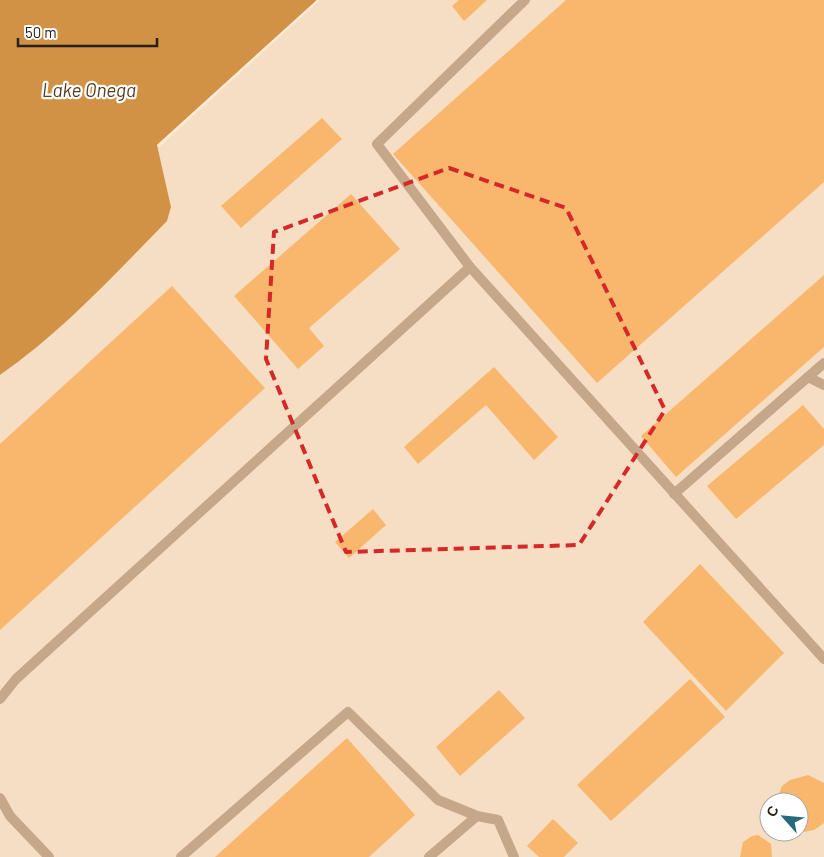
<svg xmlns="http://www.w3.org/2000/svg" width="824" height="857" viewBox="0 0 824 857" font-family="Barlow,sans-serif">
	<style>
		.built { fill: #f6dec5; fill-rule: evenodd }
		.water { fill: #d19246 }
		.pier { fill: #fdead7 }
		.building { fill: #f8b76c }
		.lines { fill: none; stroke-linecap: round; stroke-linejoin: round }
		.lane { stroke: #c4a889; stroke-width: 10 }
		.marked { fill: none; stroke: #d62828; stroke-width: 4; stroke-dasharray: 10 6; stroke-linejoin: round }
		.labels { text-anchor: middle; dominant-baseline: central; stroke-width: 4.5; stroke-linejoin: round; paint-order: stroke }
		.water-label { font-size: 19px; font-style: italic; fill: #573c1c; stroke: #fff }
	</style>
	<rect width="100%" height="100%" fill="#fdead7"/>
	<path class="built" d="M317,0H824V857H0V375L24,358L96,294L167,221L171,207L157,145ZM769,802H799V832H769Z"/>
	<path class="water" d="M0,0H317L157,145L171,207L167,221C114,275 62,332 0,375Z"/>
	<polygon class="pier" points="317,0 319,0 318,2 160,146 160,148 157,145"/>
	<g class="building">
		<polygon points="459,0 487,0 464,21 452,6"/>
		<polygon points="566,0 824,0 824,182 597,383 393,154"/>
		<polygon points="322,118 342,139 241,228 221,206"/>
		<polygon points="351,194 400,249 309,328 324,346 298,369 234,296"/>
		<polygon points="824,275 824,347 676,477 641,436"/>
		<polygon points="172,286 265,388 0,630 0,444"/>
		<polygon points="494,367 558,437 534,460 486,405 418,464 404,447"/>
		<polygon points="803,405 824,429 824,445 736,519 707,486"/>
		<polygon points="373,509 386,525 349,558 335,542"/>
		<polygon points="700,564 784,653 726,711 643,622"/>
		<polygon points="690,679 725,717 611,821 577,785"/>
		<polygon points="499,690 525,718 460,776 436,747"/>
		<polygon points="347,738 415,815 369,857 215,857"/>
		<polygon points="808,775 824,783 824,823 814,830 804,832 799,831 799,802 776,802 782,786 790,780"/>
		<polygon points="553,819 578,843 564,857 539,857 527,846"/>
		<polygon points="758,835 771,844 772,857 740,857 743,842 752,836"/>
	</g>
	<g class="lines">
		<g class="lane">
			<polyline points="525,0 377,144 470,267 824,659"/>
			<polyline points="808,377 824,385"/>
			<polyline points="674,494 824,363"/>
			<polyline points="0,699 16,679 470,267"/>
			<polyline points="0,798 10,816 49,857"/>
			<polyline points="477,816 498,820 514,857"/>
			<polyline points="181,857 348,712 438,800 477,816 429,857"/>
		</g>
	</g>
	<path class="marked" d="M449,168L566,208L665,410L579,545L346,552L266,359L274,232Z"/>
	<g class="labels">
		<g class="water-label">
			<text x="89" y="89">Lake Onega</text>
		</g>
	</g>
	<g transform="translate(784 817) rotate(297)"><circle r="24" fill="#ffffff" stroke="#a8a6a3"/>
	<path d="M0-4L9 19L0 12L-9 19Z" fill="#276a7c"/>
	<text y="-8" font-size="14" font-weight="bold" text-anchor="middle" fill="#262019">С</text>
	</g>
	<path d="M18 38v8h139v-8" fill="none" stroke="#262019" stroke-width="2.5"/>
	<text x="25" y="38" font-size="15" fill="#262019" stroke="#ffffff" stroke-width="4" paint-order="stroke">50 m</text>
</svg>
